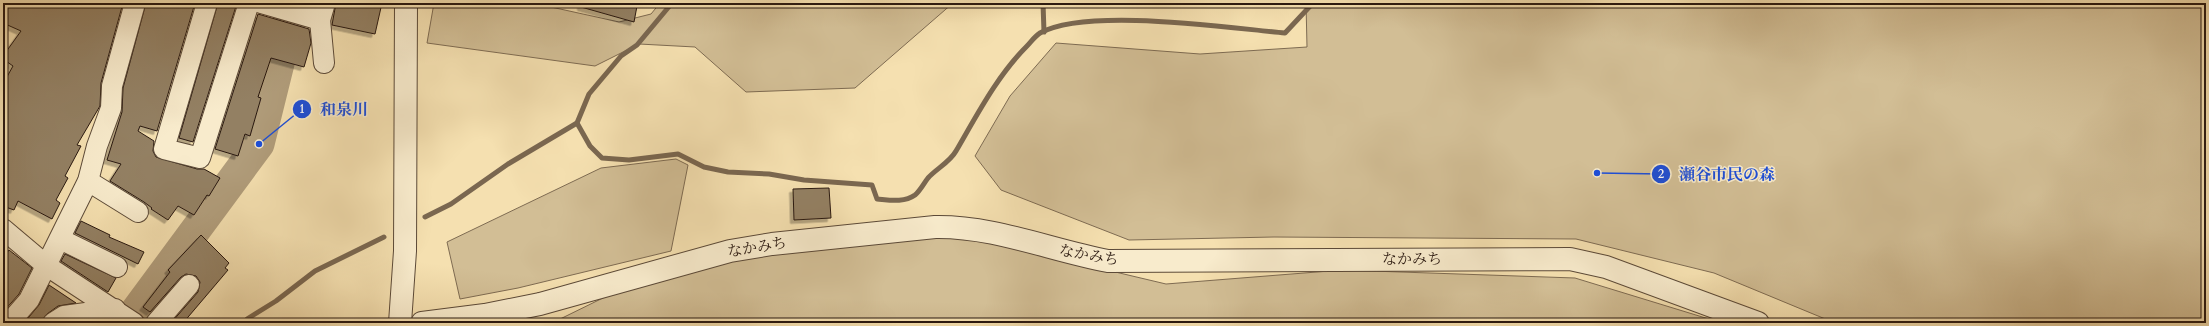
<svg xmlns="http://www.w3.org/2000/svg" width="2209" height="326" viewBox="0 0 2209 326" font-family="Cardo,'Noto Serif JP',serif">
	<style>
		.green { fill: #d2be95; stroke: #7e6b52 }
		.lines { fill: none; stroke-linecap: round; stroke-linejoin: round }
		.stream { stroke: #7a6750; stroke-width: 5 }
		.river { stroke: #b09c7a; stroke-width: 31 }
		.building { fill: #938063; stroke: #291810; filter: url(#shadow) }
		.minor-casing { stroke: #5c4a38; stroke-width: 22 }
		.tertiary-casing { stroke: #5c4a38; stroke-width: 24 }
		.minor { stroke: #f8ebcc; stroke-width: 20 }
		.tertiary { stroke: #f8ebcc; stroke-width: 22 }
		.labels { text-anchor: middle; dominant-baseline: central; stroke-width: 3; stroke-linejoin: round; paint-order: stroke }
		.street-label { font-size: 15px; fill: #291810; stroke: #f8ebcc }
		.leader { fill: none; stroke: #1d4ed8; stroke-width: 1.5 }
		.callout-dot { fill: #1d4ed8; stroke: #f8ebcc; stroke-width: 1.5 }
		.mark-label { font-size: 12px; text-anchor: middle; font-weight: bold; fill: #fff }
		.callout-label { font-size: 16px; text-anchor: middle; font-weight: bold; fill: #1d4ed8; stroke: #f8ebcc; stroke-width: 3; stroke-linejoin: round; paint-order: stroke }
	</style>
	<defs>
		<filter id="shadow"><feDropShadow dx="-3.5" dy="3.5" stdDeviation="0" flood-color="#0004"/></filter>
	</defs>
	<rect width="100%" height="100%" fill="#f5e0b0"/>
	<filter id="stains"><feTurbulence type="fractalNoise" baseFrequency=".005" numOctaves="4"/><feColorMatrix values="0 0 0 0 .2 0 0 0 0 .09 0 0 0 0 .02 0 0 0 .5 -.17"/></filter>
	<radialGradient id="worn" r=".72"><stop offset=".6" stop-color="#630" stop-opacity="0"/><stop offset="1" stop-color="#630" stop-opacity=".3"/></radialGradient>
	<g class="green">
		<polygon points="434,3 533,3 619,22 651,14 660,3 953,3 855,88 746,92 695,47 639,44 595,66 427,43"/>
		<polygon points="1306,3 2206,3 2206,323 1835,323 1714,273 1576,239 1274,237 1129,240 1001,190 975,156 1010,96 1056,43 1200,54 1307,47"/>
		<polygon points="676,159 688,165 671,251 518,288 460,299 447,242 601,168"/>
		<polygon points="955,234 1166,284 1342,270 1575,278 1722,323 557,323 556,321 607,296 724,258"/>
	</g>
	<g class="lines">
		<g class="stream">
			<polyline points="1043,3 1044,32"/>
			<path d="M577,123L590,146L602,158L629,160L678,154L704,167L728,172L769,174L804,180L872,185L877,199C889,200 904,203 915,195C920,191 924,183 928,178C936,169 950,162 956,151C977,115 997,76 1027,46C1031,42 1035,36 1040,33C1088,7 1228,28 1285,33L1313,3"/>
			<polyline points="425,217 451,204 508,164 577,123 589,94 621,56 637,45 672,3"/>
			<polyline points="245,323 247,319 276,301 315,271 384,237"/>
		</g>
		<polyline class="river" points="130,323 135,312 259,144 294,3"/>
	</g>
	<g class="building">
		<polygon points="3,3 123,3 101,83 100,106 77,145 81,146 65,176 68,178 56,200 60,203 52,219 18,201 14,210 3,206 3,84 13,66 3,59 3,56 21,31 3,23"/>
		<polygon points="146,3 195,3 157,131 140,126 138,131 154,141 153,151 156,157 197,169 204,169 220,178 209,196 207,195 194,215 178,206 168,220 151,209 152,208 144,202 110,181 121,164 107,160 122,112 123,88"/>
		<polygon points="218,3 237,3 193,142 179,138"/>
		<polygon points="336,3 382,3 375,34 332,25"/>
		<polygon points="581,3 624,3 637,6 634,22 581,7"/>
		<polygon points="258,14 309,29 311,43 304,67 271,58 258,97 261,98 250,136 245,134 238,156 215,149"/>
		<polygon points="829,188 831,218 794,220 793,189"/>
		<polygon points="81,221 110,235 109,237 144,252 138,264 75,233"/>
		<polygon points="201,235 229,263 225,268 228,270 183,323 171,323 198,292 200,282 196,276 186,274 181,277 150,312 143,307 170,272 168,270"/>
		<polygon points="9,250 32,268 19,294 3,312 3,258"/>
		<polygon points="65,254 116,278 108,292 61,261"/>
		<polygon points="49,285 76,303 58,306 47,314 42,321 24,323 39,305"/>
	</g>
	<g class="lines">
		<defs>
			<g id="minor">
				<polyline points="207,3 164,149 200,158 249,3"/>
				<polyline points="261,3 320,20"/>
				<polyline points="324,63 320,20 325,3"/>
				<polyline points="88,181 138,212"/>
				<polyline points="3,229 47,266 134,323"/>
				<polyline points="60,239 117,267"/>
				<polyline points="9,323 29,300 88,181 97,146 111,108 112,86 135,3"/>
				<polyline points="53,323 64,316 115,309"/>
				<polyline points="156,323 189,285"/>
			</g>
			<g id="tertiary">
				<polyline points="400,323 405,251 406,3"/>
				<path d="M422,323L485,315L540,304L730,251L772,244L935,227C994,226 1050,250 1108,261L1570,259L1606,267L1758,323"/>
			</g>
		</defs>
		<use href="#minor" class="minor-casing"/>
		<use href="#tertiary" class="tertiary-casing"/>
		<use href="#minor" class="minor"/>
		<use href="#tertiary" class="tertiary"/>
	</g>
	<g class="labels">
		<g class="street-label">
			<text transform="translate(757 247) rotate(-9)">なかみち</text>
			<text transform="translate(1089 255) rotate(10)">なかみち</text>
			<text x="1412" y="259">なかみち</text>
		</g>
	</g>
	<path class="leader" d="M259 144L302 109M1597 173L1661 174"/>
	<g class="callout-dot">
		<circle cx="259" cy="144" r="4"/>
		<circle cx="1597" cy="173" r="4"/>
		<circle cx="302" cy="109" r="10"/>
		<circle cx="1661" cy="174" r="10"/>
	</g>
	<g class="mark-label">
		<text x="302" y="113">1</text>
		<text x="1661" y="178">2</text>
	</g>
	<g class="callout-label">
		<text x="344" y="115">和泉川</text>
		<text x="1727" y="180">瀬谷市民の森</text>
	</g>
	<rect width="2209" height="326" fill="none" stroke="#f5e0b0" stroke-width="16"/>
	<rect x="4" y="4" width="2201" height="318" fill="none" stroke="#291810" stroke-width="2"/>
	<rect x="8" y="8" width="2193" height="310" fill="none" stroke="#291810"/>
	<rect width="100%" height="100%" filter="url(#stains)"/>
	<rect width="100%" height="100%" fill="url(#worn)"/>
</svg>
